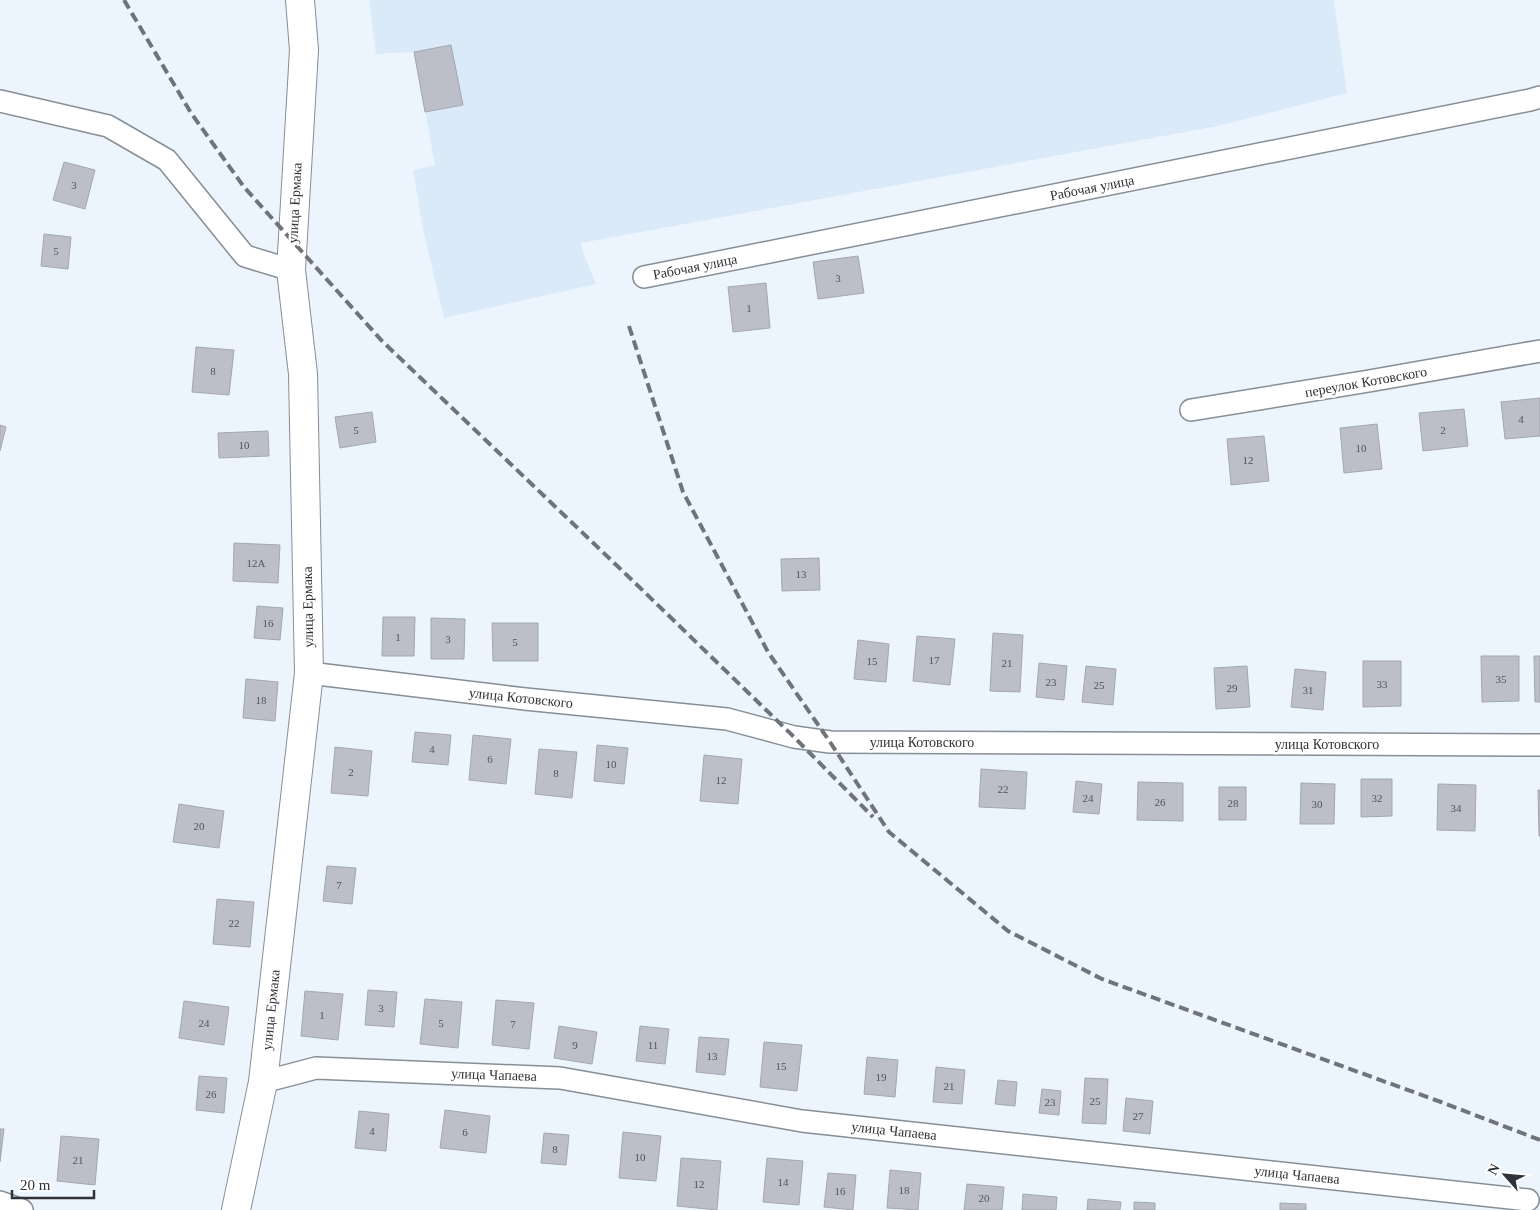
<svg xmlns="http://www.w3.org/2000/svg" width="1540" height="1210" viewBox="0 0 1540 1210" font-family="'Times New Roman',serif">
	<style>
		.built { fill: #dbeaf8 }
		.building { fill: #bcbfc9; stroke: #a4a7b1 }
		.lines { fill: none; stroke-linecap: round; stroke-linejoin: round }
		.street-casing { stroke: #868e96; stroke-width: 24 }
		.secondary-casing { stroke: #868e96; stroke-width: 30 }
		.street { stroke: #fff; stroke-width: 21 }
		.secondary { stroke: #fff; stroke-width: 28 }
		.rail { stroke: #6f7479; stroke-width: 4; stroke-dasharray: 10 5; stroke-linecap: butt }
		.labels { text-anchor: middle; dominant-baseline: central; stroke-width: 5; stroke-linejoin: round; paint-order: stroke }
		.number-label { font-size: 11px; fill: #52555b }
		.street-label { font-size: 14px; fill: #2f3236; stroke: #fff }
	</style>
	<rect width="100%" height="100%" fill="#ecf5fd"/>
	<polygon class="built" points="369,0 1334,0 1347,93 1218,126 581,243 583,252 596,284 444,318 424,234 413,170 435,165 414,52 376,54"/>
	<g class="building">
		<polygon points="451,45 463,105 425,112 414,52"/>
		<polygon points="64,162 95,170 85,209 53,200"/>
		<polygon points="44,234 71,237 68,269 41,266"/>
		<polygon points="858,256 864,293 818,299 813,262"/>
		<polygon points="766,283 770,328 733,332 728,287"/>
		<polygon points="196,347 234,350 229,395 192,392"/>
		<polygon points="1540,398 1540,436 1505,439 1501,402"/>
		<polygon points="1464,409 1468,446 1423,451 1419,413"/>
		<polygon points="372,412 376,442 340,448 335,417"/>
		<polygon points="1377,424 1382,469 1344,473 1340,428"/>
		<polygon points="0,425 6,427 0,451"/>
		<polygon points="268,431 269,456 219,458 218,433"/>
		<polygon points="1264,436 1269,481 1231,485 1227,439"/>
		<polygon points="234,543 280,545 278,583 233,581"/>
		<polygon points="819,558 820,590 782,591 781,559"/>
		<polygon points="257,606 283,608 280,640 254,638"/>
		<polygon points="383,617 415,617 414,656 382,656"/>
		<polygon points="431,618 465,619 464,659 431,659"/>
		<polygon points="492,623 538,623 538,661 493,661"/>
		<polygon points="993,633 1023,635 1020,692 990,691"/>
		<polygon points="917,636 955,639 950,685 913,681"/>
		<polygon points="858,640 889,644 886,682 854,679"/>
		<polygon points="1481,656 1519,656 1519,701 1482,702"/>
		<polygon points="1534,656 1540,656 1540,702 1535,702"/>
		<polygon points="1363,661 1401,661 1401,706 1363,707"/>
		<polygon points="1039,663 1067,666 1064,700 1036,697"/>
		<polygon points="1086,666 1116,669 1113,705 1082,702"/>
		<polygon points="1247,666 1250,707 1216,709 1214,668"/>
		<polygon points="1295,669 1326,672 1323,710 1291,707"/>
		<polygon points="246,679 278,682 275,721 243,718"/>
		<polygon points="415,732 451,735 448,765 412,762"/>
		<polygon points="473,735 511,739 506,784 469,780"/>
		<polygon points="597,745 628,748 624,784 594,781"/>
		<polygon points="335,747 372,751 368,796 331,793"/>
		<polygon points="539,749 577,752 572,798 535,794"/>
		<polygon points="704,755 742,759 738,804 700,801"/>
		<polygon points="981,769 1027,772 1025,809 979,807"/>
		<polygon points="1361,779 1392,779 1392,816 1361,817"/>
		<polygon points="1076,781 1102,784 1099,814 1073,812"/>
		<polygon points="1138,782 1183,783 1183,821 1137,820"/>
		<polygon points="1301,783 1335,784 1334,824 1300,824"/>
		<polygon points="1438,784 1476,785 1475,831 1437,830"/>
		<rect x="1219" y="787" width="27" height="33"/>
		<polygon points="1538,790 1540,790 1540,836 1539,836"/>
		<polygon points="179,804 224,811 219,848 173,842"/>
		<polygon points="327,866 356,868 352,904 323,901"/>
		<polygon points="217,899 254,902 250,947 213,944"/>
		<polygon points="368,990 397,992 394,1027 365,1025"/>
		<polygon points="305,991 343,994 338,1040 301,1036"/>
		<polygon points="425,999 462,1002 458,1048 420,1044"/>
		<polygon points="496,1000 534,1003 529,1049 492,1045"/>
		<polygon points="184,1001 229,1007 224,1045 179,1038"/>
		<polygon points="559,1026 597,1032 592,1064 554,1058"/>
		<polygon points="640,1026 669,1029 665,1064 636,1061"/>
		<polygon points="699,1037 729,1039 725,1075 696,1072"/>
		<polygon points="764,1042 802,1045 797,1091 760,1087"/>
		<polygon points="867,1057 898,1060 895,1097 864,1094"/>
		<polygon points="936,1067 965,1070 962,1104 933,1102"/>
		<polygon points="199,1076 227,1078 224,1113 196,1110"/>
		<polygon points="1085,1078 1108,1079 1106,1124 1082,1123"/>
		<polygon points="998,1080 1017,1082 1015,1106 995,1104"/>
		<polygon points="1042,1089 1061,1091 1059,1115 1039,1113"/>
		<polygon points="1126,1098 1153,1101 1150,1134 1123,1131"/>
		<polygon points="445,1110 490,1116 486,1153 440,1148"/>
		<polygon points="359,1111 389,1114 386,1151 355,1148"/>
		<polygon points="0,1129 4,1129 0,1162"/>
		<polygon points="623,1132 661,1136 656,1181 619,1178"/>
		<polygon points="544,1133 569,1135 566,1165 541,1163"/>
		<polygon points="61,1136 99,1139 95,1185 57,1181"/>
		<polygon points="681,1158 721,1161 717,1210 677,1206"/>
		<polygon points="767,1158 803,1161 799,1205 763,1202"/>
		<polygon points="890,1170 921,1173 918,1210 887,1208"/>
		<polygon points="828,1173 856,1175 853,1210 824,1207"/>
		<polygon points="967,1184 1004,1187 1002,1210 964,1210"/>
		<polygon points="1023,1194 1057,1197 1056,1210 1022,1210"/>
		<polygon points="1088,1199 1121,1202 1120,1210 1087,1210"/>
		<polygon points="1134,1202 1155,1203 1155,1210 1134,1210"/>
		<polygon points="1280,1203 1306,1204 1306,1210 1280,1210"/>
	</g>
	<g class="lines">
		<defs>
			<g id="street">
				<polyline points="0,101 108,126 167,160 245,256 291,270"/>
				<polyline points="644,277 1530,100 1540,97"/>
				<polyline points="1191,410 1369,381 1540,351"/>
				<polyline points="309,673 525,699 727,719 794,737 830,742 1540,745"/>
				<polyline points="263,1082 316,1068 560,1078 802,1121 1528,1200"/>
				<polyline points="0,1202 22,1210"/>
			</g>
			<polyline id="secondary" points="236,1210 263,1082 309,673 303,374 291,270 304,50 300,0"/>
		</defs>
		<use href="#street" class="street-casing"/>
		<use href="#secondary" class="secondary-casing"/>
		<use href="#street" class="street"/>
		<use href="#secondary" class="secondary"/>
		<g class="rail">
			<polyline points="124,0 191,113 244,187 382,341 633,581 794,737 873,817"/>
			<polyline points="629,326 683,492 768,652 830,742 889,832 1008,931 1102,979 1441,1102 1540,1140"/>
		</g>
	</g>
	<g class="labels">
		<g class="number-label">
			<text x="74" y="185">3</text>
			<text x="56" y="251">5</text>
			<text x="838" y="278">3</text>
			<text x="749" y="308">1</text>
			<text x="213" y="371">8</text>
			<text x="1521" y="419">4</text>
			<text x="356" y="430">5</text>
			<text x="1443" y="430">2</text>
			<text x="244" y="445">10</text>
			<text x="1361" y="448">10</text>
			<text x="1248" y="460">12</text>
			<text x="256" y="563">12А</text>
			<text x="801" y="574">13</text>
			<text x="268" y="623">16</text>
			<text x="398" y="637">1</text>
			<text x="448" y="639">3</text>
			<text x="515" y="642">5</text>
			<text x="934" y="660">17</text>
			<text x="872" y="661">15</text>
			<text x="1007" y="663">21</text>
			<text x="1501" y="679">35</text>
			<text x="1051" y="682">23</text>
			<text x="1382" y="684">33</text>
			<text x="1099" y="685">25</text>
			<text x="1232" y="688">29</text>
			<text x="1308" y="690">31</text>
			<text x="261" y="700">18</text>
			<text x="432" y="749">4</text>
			<text x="490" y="759">6</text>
			<text x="611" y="764">10</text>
			<text x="351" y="772">2</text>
			<text x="556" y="773">8</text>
			<text x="721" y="780">12</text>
			<text x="1003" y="789">22</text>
			<text x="1088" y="798">24</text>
			<text x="1377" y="798">32</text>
			<text x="1160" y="802">26</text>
			<text x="1233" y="803">28</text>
			<text x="1317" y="804">30</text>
			<text x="1456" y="808">34</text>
			<text x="199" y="826">20</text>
			<text x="339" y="885">7</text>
			<text x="234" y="923">22</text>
			<text x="381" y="1008">3</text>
			<text x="322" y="1015">1</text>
			<text x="204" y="1023">24</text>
			<text x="441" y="1023">5</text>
			<text x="513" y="1024">7</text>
			<text x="575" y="1045">9</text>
			<text x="653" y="1045">11</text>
			<text x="712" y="1056">13</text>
			<text x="781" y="1066">15</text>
			<text x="881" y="1077">19</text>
			<text x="949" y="1086">21</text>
			<text x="211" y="1094">26</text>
			<text x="1095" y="1101">25</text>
			<text x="1050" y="1102">23</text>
			<text x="1138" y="1116">27</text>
			<text x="372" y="1131">4</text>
			<text x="465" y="1132">6</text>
			<text x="555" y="1149">8</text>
			<text x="640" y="1157">10</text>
			<text x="78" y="1160">21</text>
			<text x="783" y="1182">14</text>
			<text x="699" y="1184">12</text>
			<text x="904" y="1190">18</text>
			<text x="840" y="1191">16</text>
			<text x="984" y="1198">20</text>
		</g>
		<g class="street-label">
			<text transform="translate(1092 188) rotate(-11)">Рабочая улица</text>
			<text transform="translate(295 203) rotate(-87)">улица Ермака</text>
			<text transform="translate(695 267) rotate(-11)">Рабочая улица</text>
			<text transform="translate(1366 382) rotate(-10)">переулок Котовского</text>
			<text transform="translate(308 607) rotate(-91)">улица Ермака</text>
			<text transform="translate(521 698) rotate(6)">улица Котовского</text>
			<text x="922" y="742">улица Котовского</text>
			<text x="1327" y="744">улица Котовского</text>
			<text transform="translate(271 1010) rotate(-84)">улица Ермака</text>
			<text transform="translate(494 1075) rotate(2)">улица Чапаева</text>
			<text transform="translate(894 1131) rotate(6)">улица Чапаева</text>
			<text transform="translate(1297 1175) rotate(6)">улица Чапаева</text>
		</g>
	</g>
	<g transform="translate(1505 1175) rotate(297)" stroke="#ffffff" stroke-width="4" paint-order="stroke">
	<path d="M0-4L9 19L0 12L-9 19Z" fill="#2f3236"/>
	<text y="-8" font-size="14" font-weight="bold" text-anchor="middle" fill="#2f3236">N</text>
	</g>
	<path d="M12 1190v8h82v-8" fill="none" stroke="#2f3236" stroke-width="2.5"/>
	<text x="20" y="1190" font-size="15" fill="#2f3236" stroke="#ffffff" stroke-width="4" paint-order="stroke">20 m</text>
</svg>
